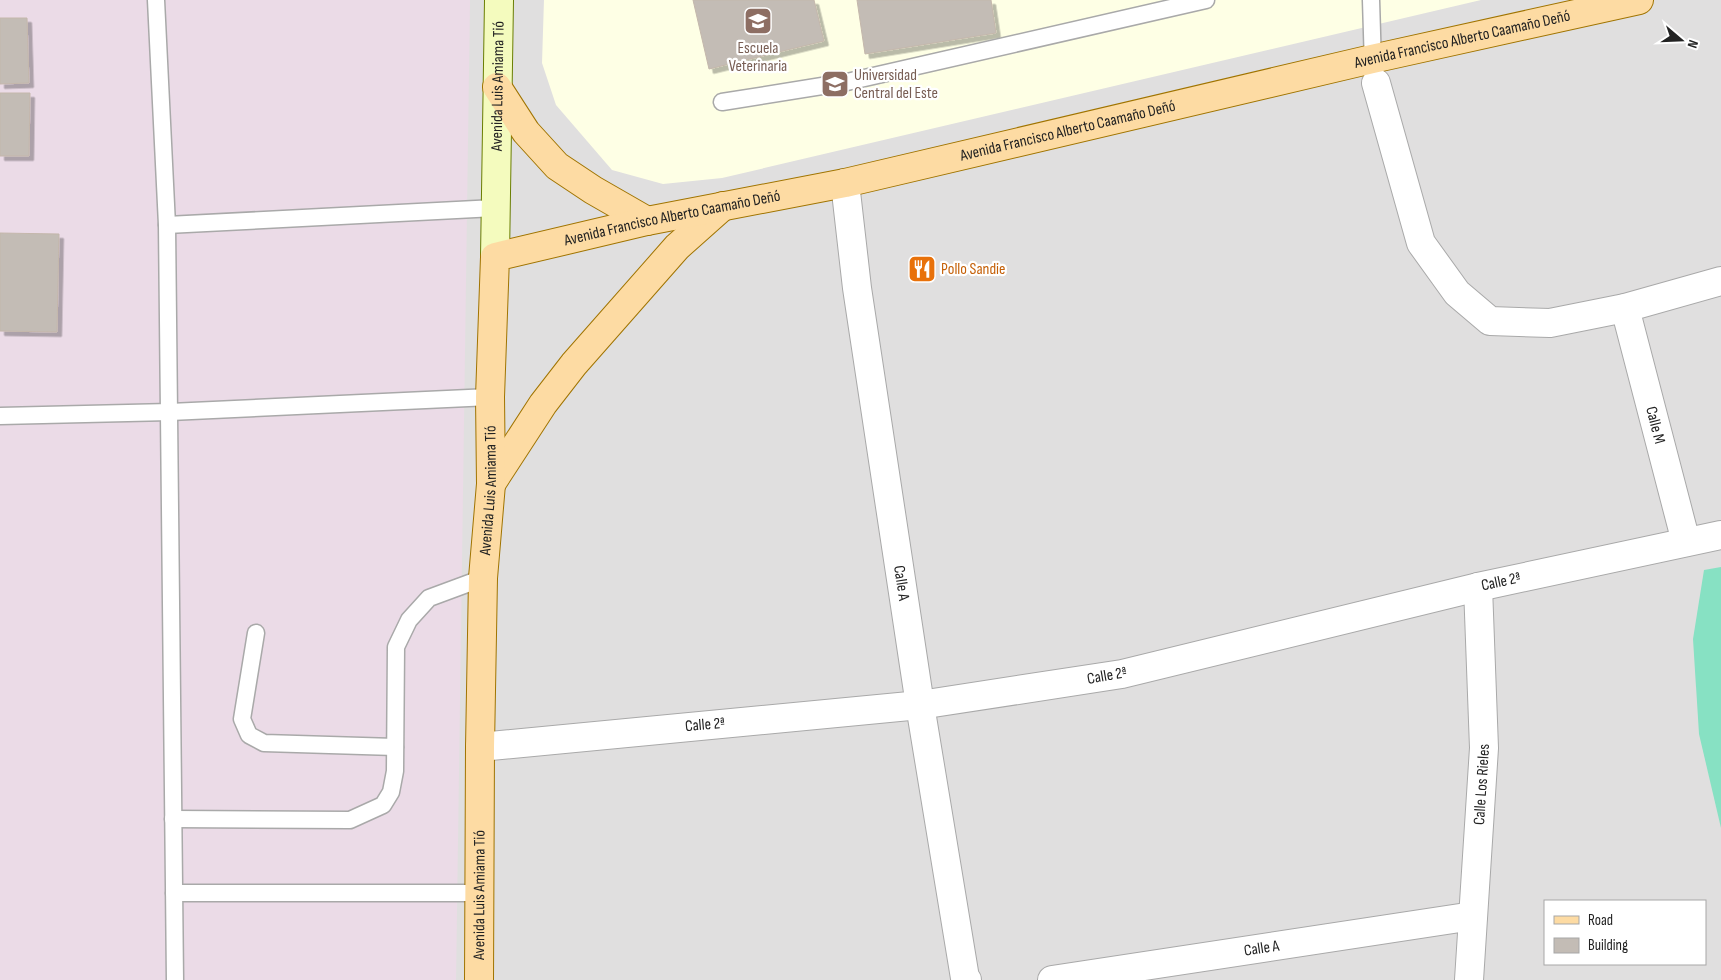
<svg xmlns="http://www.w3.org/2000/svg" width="1721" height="980" viewBox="0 0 1721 980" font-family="'Sofia Sans Condensed',sans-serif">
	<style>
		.residential { fill: #e0dfdf; fill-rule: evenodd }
		.industrial { fill: #ebdbe7 }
		.education { fill: #feffe5 }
		.pitch { fill: #87e1c3 }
		.building { fill: #c3bcb5; stroke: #c4b7ab; filter: url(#shadow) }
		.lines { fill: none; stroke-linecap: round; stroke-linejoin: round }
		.service-casing { stroke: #a9a9a9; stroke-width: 19 }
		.minor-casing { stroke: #a9a9a9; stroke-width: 30 }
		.secondary-casing { stroke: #6a7e03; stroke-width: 30 }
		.primary-casing { stroke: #a07400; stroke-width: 30 }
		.service { stroke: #fff; stroke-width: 16 }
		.minor { stroke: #fff; stroke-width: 28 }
		.secondary { stroke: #f4fbbe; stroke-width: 28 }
		.primary { stroke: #fddba3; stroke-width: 28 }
		.labels { text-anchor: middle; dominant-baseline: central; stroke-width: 4.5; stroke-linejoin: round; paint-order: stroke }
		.street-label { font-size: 16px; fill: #222; stroke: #fff }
		.education-label { font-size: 16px; fill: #785e54; stroke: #fff }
		.food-label { font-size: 16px; fill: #c56008; stroke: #fff; text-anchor: start }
	</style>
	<defs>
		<filter id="shadow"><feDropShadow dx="4.5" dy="4.5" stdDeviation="0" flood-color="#0004"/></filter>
	</defs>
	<rect width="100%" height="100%" fill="#f2f0e9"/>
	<path class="residential" d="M0,0H1721V980H0ZM1545,901H1705V964H1545Z"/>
	<polygon class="industrial" points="0,0 470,0 456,980 0,980"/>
	<polygon class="education" points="544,0 1481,0 722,178 663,184 612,170 556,105 542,63"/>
	<polygon class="pitch" points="1721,567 1721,828 1699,734 1693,639 1704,570"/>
	<g class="building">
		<polygon points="693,0 814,0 824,41 709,69"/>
		<polygon points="857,0 991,0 996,33 865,54"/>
		<polygon points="0,18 27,18 29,83 0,84"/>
		<polygon points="0,93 30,93 29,156 0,156"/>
		<polygon points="0,233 59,234 57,332 0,331"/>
	</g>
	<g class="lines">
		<defs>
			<g id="service">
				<polyline points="156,0 167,225 175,980"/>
				<polyline points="1371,0 1373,66"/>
				<polyline points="722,102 847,82 1206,0"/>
				<polyline points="167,225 495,208"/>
				<polyline points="0,416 170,412 490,397"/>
				<polyline points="256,633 242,719 249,735 264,743 395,747"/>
				<polyline points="173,819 350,820 383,805 391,792 395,771 396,647 409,620 429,598 483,578"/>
				<polyline points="174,893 479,893"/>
			</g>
			<g id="minor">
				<polyline points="1376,83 1421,243 1457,293 1490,321 1550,323 1625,308 1721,281"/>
				<path id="s1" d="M845,183L857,288L920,705L965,978L967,980"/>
				<path id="s2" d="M1625,308L1686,542"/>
				<polyline points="480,747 920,705 1122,674 1478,587 1721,535"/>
				<path id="s3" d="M1052,980L1473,916"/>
				<path id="s4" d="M1469,980L1484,748L1478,587"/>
			</g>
			<g id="secondary">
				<path id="s5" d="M495,257L499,0"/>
			</g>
			<g id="primary">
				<polyline points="497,87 526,132 557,166 593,190 647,221"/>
				<polyline points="491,484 543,404 574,364 677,247 723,206"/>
				<path id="s6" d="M479,980L480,747L483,578L491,484L490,397L495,257L647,221L845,183L1372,59L1639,0"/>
			</g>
		</defs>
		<use href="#service" class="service-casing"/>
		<use href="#minor" class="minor-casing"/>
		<use href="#secondary" class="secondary-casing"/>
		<use href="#primary" class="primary-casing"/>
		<use href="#service" class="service"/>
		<use href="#minor" class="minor"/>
		<use href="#secondary" class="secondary"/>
		<use href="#primary" class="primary"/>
	</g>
	<defs>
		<symbol id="school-square" viewBox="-11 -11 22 22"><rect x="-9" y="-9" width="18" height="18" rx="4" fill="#8d6e63" stroke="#fff"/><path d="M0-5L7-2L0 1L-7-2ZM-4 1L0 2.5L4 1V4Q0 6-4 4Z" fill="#fff"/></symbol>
		<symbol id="university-square" viewBox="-11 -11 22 22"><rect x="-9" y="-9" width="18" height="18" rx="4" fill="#8d6e63" stroke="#fff"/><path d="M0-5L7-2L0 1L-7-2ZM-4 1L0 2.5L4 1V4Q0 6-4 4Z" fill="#fff"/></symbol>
		<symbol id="restaurant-square" viewBox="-11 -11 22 22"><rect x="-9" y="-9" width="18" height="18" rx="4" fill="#e8710a" stroke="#fff"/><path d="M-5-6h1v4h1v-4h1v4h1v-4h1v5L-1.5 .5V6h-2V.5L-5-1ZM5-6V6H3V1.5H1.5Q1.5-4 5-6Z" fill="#fff"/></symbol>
	</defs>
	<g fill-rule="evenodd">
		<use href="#school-square" x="742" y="5" width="32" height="32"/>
		<use href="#university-square" x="819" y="68" width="32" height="32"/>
		<use href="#restaurant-square" x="906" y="253" width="32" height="32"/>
	</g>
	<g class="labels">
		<g class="street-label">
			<text stroke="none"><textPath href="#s6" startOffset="1715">Avenida Francisco Alberto Caamaño Deñó</textPath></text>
			<text stroke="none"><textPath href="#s5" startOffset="171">Avenida Luis Amiama Tió</textPath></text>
			<text stroke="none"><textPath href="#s6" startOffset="1310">Avenida Francisco Alberto Caamaño Deñó</textPath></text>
			<text stroke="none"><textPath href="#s6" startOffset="905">Avenida Francisco Alberto Caamaño Deñó</textPath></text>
			<text stroke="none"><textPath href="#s2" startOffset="121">Calle M</textPath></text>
			<text stroke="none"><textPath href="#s6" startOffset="490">Avenida Luis Amiama Tió</textPath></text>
			<text stroke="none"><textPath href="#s1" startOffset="404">Calle A</textPath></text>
			<text transform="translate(1501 582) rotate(-12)">Calle 2ª</text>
			<text transform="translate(1107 676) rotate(-10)">Calle 2ª</text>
			<text transform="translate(705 725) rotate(-5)">Calle 2ª</text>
			<text stroke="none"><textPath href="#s4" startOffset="196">Calle Los Rieles</textPath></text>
			<text stroke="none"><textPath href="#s6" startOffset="85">Avenida Luis Amiama Tió</textPath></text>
			<text stroke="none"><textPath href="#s3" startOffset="212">Calle A</textPath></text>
		</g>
		<g class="education-label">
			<text x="758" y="48">Escuela<tspan x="758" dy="18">Veterinaria</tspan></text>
			<text x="854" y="75" text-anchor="start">Universidad<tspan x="854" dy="18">Central del Este</tspan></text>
		</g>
		<g class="food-label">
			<text x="941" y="269">Pollo Sandie</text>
		</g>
	</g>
	<rect x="1544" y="900" width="162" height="65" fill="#ffffff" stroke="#a7a7a7"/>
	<rect x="1554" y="916" width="25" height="8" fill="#fddba3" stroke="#a7a7a7"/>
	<text x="1588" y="925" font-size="15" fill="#222222">Road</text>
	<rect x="1554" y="938" width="25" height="15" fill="#c3bcb5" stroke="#a7a7a7"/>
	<text x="1588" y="950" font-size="15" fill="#222222">Building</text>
	<g transform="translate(1681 40) rotate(109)" stroke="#ffffff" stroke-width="4" paint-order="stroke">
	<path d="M0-4L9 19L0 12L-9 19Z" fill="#222222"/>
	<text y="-8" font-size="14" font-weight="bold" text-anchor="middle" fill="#222222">N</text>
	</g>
</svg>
